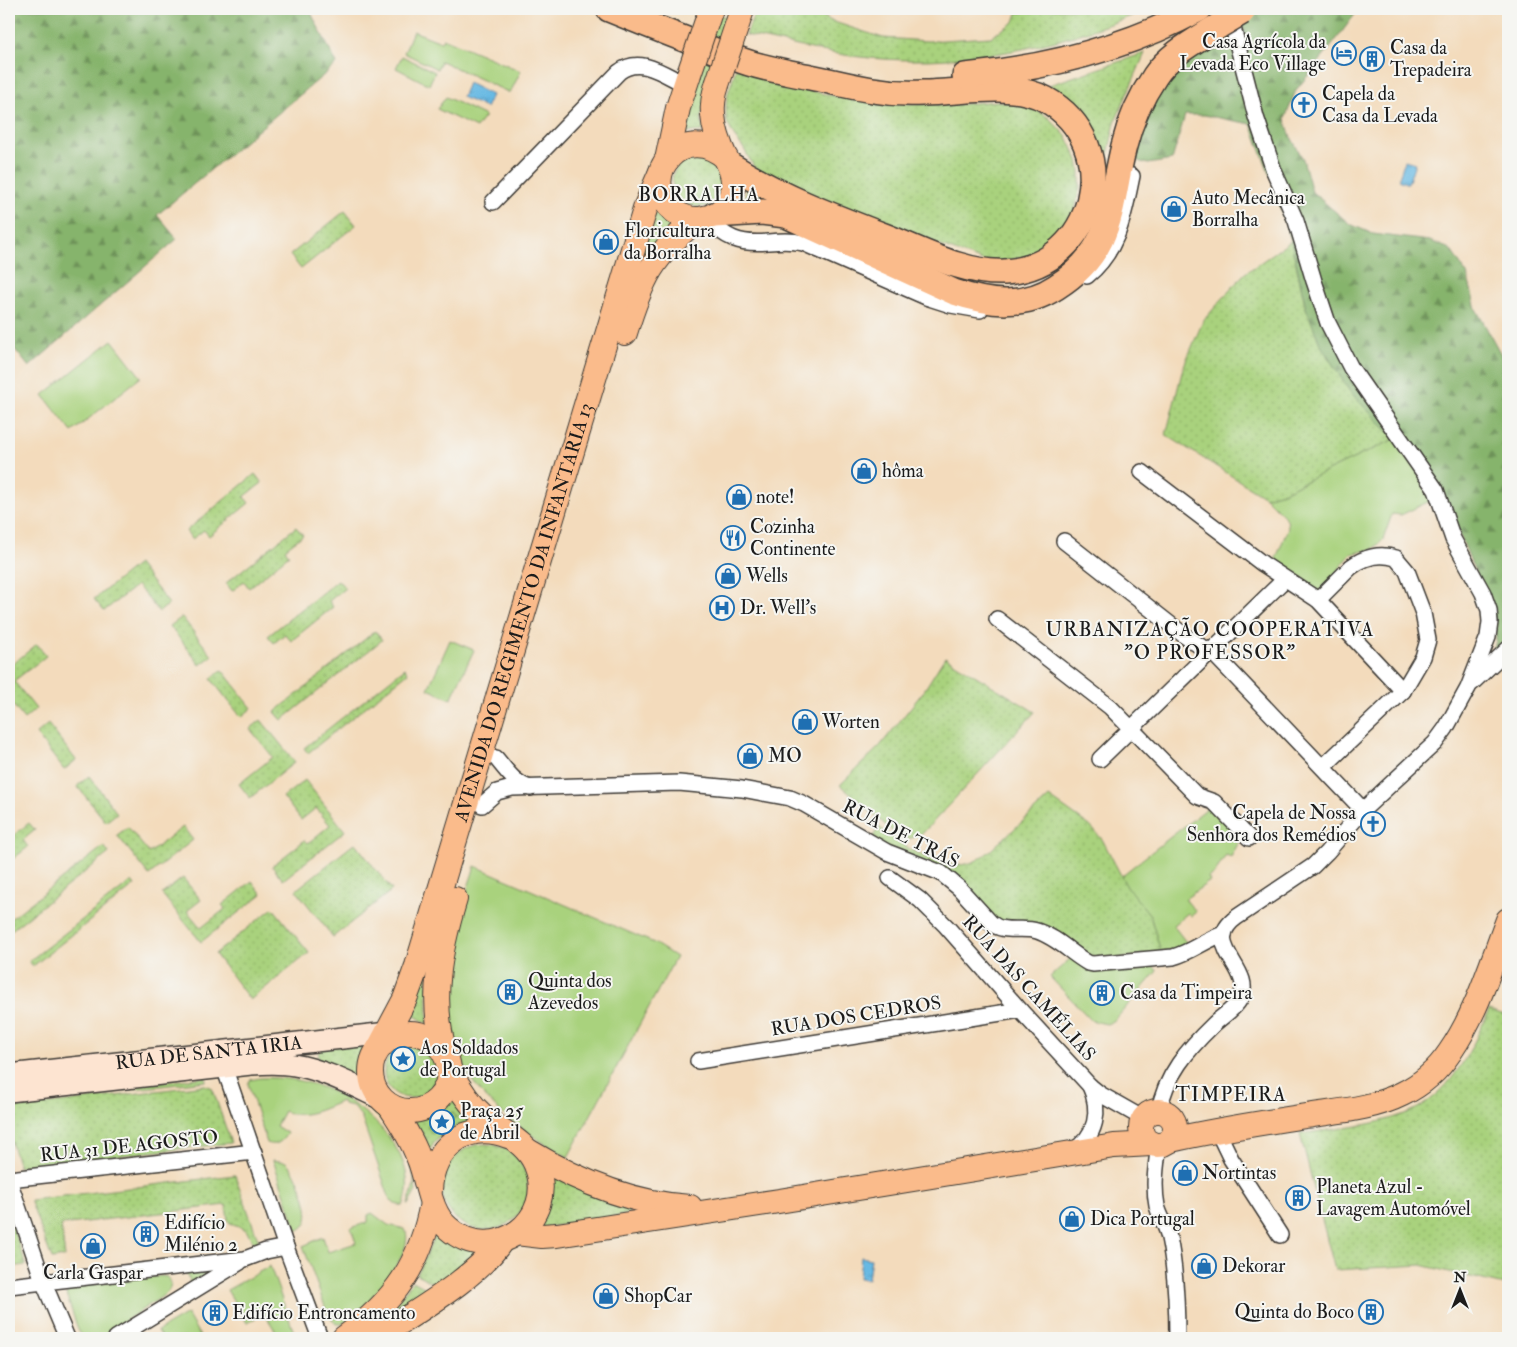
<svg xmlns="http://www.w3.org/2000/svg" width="1517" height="1347" viewBox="0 0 1517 1347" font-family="'IM FELL Double Pica',serif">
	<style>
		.grass { fill: url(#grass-dots); stroke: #62774c; fill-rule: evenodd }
		.forest { fill: url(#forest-firs); stroke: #516844 }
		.garden { fill: #a9d27d; stroke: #62774c }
		.water { fill: url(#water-ripples); stroke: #426a80 }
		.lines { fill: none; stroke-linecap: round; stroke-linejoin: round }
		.minor-casing { stroke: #3c3934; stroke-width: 18 }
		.secondary-casing { stroke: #3c3934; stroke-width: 24 }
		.primary-casing { stroke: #3c3934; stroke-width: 26 }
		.trunk-casing { stroke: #3c3934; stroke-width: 28 }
		.minor { stroke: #fff; stroke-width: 15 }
		.secondary { stroke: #fde4d1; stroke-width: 21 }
		.primary { stroke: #fabb8b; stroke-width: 24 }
		.trunk { stroke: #fabb8b; stroke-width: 25 }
		.primary-bridge-casing { stroke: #3c3934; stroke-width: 26; stroke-linecap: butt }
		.trunk-bridge-casing { stroke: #3c3934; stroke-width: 28; stroke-linecap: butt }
		.primary-bridge { stroke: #fabb8b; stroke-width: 24 }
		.trunk-bridge { stroke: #fabb8b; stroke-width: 25 }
		.labels { text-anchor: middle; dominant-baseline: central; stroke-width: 4; stroke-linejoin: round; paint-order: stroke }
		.poi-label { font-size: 19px; fill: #1c1c1c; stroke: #f6f6f2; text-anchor: start }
		.street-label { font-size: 19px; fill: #1c1c1c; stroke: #f6f6f2 }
		.neighbourhood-label { font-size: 20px; letter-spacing: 1px; fill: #1c1c1c; stroke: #f6f6f2 }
	</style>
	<defs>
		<pattern id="grass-dots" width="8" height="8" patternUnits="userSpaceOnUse" patternTransform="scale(1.25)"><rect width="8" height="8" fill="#a9d27d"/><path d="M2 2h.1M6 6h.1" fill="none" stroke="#91b46b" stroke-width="1.8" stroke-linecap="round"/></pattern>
		<pattern id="forest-firs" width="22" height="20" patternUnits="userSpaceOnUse" patternTransform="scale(1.25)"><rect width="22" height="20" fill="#86b46c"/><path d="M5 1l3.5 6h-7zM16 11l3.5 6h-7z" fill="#6d9258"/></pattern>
		<pattern id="water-ripples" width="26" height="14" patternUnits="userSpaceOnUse" patternTransform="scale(1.25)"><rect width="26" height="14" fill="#68b9e3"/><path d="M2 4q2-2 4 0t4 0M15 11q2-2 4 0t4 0" fill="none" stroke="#5a9ec2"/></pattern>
	</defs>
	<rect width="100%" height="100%" fill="#f6f6f2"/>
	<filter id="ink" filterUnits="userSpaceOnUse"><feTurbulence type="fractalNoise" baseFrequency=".02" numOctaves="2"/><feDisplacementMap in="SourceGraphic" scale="10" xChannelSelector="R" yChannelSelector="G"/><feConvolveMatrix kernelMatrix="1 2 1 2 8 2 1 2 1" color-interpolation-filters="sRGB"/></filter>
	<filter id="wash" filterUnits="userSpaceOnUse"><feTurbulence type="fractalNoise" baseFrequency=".0096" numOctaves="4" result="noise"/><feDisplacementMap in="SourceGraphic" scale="20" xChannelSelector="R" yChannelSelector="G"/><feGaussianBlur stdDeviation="1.12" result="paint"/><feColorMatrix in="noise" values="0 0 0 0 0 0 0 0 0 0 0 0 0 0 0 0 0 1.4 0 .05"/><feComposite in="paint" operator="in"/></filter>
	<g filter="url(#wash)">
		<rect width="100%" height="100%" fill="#f3dbbc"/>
		<g class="grass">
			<path d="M756,9H817L821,15L831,21L883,38L928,41L991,37L1014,22L1017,13L1041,9H1148C1051,50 956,69 851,56C816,51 781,42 746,35Z"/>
			<polygon points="715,13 730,19 701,117 703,131 679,133"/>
			<polygon points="1145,53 1115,122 1106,164 1090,128 1073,103 1049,85"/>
			<polygon points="737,66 815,92 853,100 879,103 953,105 997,101 1030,106 1049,118 1067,137 1078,160 1080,172 1080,187 1072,222 1046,252 991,264 779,187 754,167 744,149 734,136 726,120 726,105 728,93"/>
			<path d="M689,157C694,157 700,156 704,157C716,159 726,176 722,187C705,235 643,184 689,157Z"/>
			<polygon points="748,187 770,196 768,202 744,200"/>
			<polygon points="655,206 660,214 675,226 642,263 639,261"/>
			<polygon points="345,211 356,225 301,269 290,255"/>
			<polygon points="1291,241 1306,308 1395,439 1283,492 1265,497 1166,435 1183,368 1203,321 1244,274"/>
			<polygon points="255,474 262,483 244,497 249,503 209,536 204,530 192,539 186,531"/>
			<polygon points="296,527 303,535 285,549 289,555 249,588 244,581 232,591 226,583"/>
			<polygon points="138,564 169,604 159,612 137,585 104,611 94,599"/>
			<polygon points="338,580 345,588 329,601 333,607 291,641 285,634 274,643 268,636"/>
			<polygon points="182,617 212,656 200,665 170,626"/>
			<polygon points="375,631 382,640 282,720 275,712"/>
			<polygon points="37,644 46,656 14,681 36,709 24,719 9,700 9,667"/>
			<path d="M945,657L1035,712L922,834C913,838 905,841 897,835L840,785L880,746L923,692Z"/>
			<polygon points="405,668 408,673 308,753 304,748"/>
			<polygon points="222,670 252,708 241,717 211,679"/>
			<polygon points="261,720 295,762 250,798 239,784 273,757 250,729"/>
			<polygon points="48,724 76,760 64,770 36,734"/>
			<polygon points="89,776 117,813 106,822 77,786"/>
			<polygon points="305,780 345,831 283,880 272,866 305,840 308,843 330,825 316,808 301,820 283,797"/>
			<path d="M1049,797L1090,826L1102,839L1124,881L1150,915L1161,952L1090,963L1038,927L997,925L964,890L871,840L879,827C900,845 944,874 973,862C985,857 994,847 1004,838C1019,825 1034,811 1049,797Z"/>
			<polygon points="29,823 35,830 23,840 28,847 9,862 9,839"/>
			<polygon points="128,827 149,853 183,827 193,840 149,875 117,835"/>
			<polygon points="355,843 392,890 333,937 296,890"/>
			<polygon points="104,846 109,853 9,932 9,920"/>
			<polygon points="183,878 201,900 187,911 201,928 225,909 222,905 252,881 262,894 201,942 162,894"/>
			<polygon points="132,881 135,885 33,966 29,961"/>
			<polygon points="273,908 309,953 250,1000 215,954"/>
			<polygon points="427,963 428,1024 410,1013"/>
			<path d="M1489,1010L1508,1016V1286L1421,1265L1335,1270L1300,1134C1333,1129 1373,1126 1405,1114C1450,1097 1471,1051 1489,1010Z"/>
			<path d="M371,1043C362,1054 361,1066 362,1080L318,1062L319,1049Z"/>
			<circle cx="410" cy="1072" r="26"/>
			<polygon points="205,1085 211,1087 213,1090 231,1143 19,1167 9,1135 9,1112 16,1108"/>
			<path d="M452,1097L460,1110L472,1121C455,1127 438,1133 430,1150L422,1133L413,1119C430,1117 441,1112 452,1097ZM452,1112L455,1117L441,1125L433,1134L428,1126L446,1118Z"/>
			<circle cx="485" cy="1187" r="43"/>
			<polygon points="551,1173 630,1208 630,1211 625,1215 540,1228 549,1204"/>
			<polygon points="235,1175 259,1242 253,1242 246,1230 239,1226 230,1223 228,1220 226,1205 61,1225 65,1257 52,1259 30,1200"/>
			<polygon points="9,1216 26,1265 9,1267"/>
			<polygon points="437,1232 480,1252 438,1286 417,1274"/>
			<polygon points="413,1281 431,1291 398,1314 392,1309"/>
		</g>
		<g class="forest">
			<polygon points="9,9 309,9 337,64 157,215 177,239 29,367 9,342"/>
			<polygon points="1261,9 1359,9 1324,56 1296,90 1285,119 1291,137 1303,159 1312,192 1350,224 1373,234 1430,241 1450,249 1467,274 1476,309 1508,367 1508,644 1493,654 1496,639 1495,620 1443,494 1395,439 1350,392 1320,344 1306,308 1291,241 1274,186 1251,124 1204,115 1185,115 1172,160 1148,164 1131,159 1143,116 1178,64"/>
		</g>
		<g class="garden">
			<polygon points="413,31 441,42 443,38 521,71 510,93 441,61 437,69 404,53"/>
			<polygon points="402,56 435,72 429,85 396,68"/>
			<polygon points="446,97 485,116 476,128 437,109"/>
			<polygon points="112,340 141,377 72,432 43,395"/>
			<polygon points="1395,439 1436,498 1401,515 1392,514 1383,540 1373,549 1351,554 1324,588 1319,591 1312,590 1275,561 1288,528 1287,519 1265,497 1283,492"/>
			<polygon points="450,640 474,650 451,699 428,689"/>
			<polygon points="1210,806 1241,838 1231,857 1226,855 1214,874 1208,877 1210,881 1185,899 1196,912 1191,916 1188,913 1173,925 1189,946 1161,952 1150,915 1127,887 1121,876"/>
			<path d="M475,866L654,943L676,957L568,1157C533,1138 487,1108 467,1072C459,1057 455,1039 452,1022C447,995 446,969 452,942C457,917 467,891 475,866Z"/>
			<polygon points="1072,957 1087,963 1096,973 1105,965 1150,962 1157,971 1115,1020 1107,1024 1092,1021 1050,977"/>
			<polygon points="206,1077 206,1081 9,1103 9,1100"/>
			<path d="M260,1078C282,1077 304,1080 324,1088C365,1104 424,1157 403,1206L395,1204L390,1200L361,1116L353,1106L343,1104L342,1101C323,1109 303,1120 284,1111L276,1126L287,1133C283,1141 276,1147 267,1143L248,1084L250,1080Z"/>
			<path d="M351,1095L363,1099L388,1122L410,1156L416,1191L408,1205C409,1197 414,1190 414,1182C413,1145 379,1115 351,1095Z"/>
			<polygon points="452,1112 456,1117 441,1125 432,1134 428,1126 440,1121"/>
			<path d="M273,1160L286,1162C296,1170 311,1207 307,1220C306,1225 302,1228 297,1231Z"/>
			<path d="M372,1213L388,1225L405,1229C412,1244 396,1267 387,1279C377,1290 351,1327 336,1324L328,1315L303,1246L323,1237L328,1252L356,1243L351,1228L368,1222V1215Z"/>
			<polygon points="218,1266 189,1286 190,1280 185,1273"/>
			<polygon points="270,1266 296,1338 280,1338 264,1313 247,1323 227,1290"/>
			<path d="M161,1276L168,1277C172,1283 171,1289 166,1294L99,1338H81L66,1294L68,1288L72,1286Z"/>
			<polygon points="187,1314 201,1338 163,1338 158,1331"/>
		</g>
		<g class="water">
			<polygon points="468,83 492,95 486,108 462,97"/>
			<polygon points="1405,160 1415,163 1408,184 1398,180"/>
			<polygon points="861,1257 871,1259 868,1279 859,1278"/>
		</g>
	</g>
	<g filter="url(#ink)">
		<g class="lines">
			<defs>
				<g id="minor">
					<path d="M493,202L619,72C640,55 665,75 686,85"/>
					<path d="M705,218C726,238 739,245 768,242C780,241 791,240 803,243L926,297L951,305L980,310"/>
					<path d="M1087,276C1119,250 1124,214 1132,176"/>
					<polyline points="1142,472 1263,564 1318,600 1403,691"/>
					<polyline points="1064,541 1185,636 1200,646 1211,651 1363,810"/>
					<path d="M1318,600L1351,567C1364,557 1380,553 1396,558L1407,571L1423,613L1428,640L1423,657L1403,691L1323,767"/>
					<polyline points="997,619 1110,707 1197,796 1214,802 1249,838"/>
					<polyline points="1472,683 1508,649"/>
					<path d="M496,758C506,770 514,783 530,788"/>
					<polyline points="1100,759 1284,580"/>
					<path d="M482,805L497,792L512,788L679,783L742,789L790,798L804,804L887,852L941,873L959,888L991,923C1004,934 1022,926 1037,931C1056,937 1071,953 1088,963L1093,964L1173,957C1192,952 1206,939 1224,934"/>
					<polyline points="890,878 920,900 946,926 1020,1010 1090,1086 1100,1094 1144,1119"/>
					<polyline points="698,1061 1020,1010"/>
					<polyline points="224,1067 286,1247 320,1338"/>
					<path d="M1159,1111C1165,1076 1188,1049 1213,1025C1222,1016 1234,1010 1240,999C1257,969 1198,945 1237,917L1313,866L1327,852L1363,810L1435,743L1446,728L1468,688L1488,637L1490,622L1489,610L1483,593L1453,539L1436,490L1351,368L1328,323L1314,281L1296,221L1274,171L1256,117L1229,12"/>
					<polyline points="1217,1130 1231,1159 1280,1235"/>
					<path d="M1159,1145C1156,1165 1153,1186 1157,1206C1160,1217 1167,1227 1169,1238C1176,1271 1177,1305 1177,1338"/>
					<path d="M1072,1151C1097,1137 1101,1110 1090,1086"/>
					<polyline points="9,1179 254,1152"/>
					<polyline points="9,1180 43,1281 67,1338"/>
					<polyline points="9,1286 245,1259 266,1251 286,1247"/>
					<polyline points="116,1338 240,1262"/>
				</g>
				<g id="secondary">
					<path id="s1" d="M9,1075L388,1033H408"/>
					<path d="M9,1091L251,1064C266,1063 280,1062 294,1065C325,1070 354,1086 382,1099"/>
				</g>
				<g id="primary">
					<path d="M717,85C714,94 712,104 713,115C714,129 720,146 726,159C734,175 737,188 726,205C721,212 712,217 704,218C693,221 680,217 672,209C636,176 684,120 726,158"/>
					<polyline points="667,160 678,108 689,74"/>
					<path d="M625,333C642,278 652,257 697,219"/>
					<circle cx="410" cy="1072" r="39"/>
					<path id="s2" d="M379,1048L405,999L417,966L646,206L660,174"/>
					<path d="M445,1052C429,1001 440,949 455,899"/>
					<path d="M390,1106C401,1123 412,1140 419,1159C428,1181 429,1212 448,1228C493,1268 559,1220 536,1165C527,1142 501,1132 484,1117C469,1104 459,1088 450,1071"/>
					<circle cx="1158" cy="1128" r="17"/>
					<path d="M1171,1140C1215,1130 1260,1123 1306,1116C1338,1111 1372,1109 1402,1094C1421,1085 1438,1070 1450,1052C1477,1013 1491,964 1508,920"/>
					<path d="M528,1151C576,1180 633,1204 690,1207"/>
					<path d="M430,1190C432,1148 466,1120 508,1136"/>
					<polyline points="516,1233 542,1236 557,1235 779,1201 1114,1146 1152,1144"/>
					<path d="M344,1338C394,1302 421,1264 432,1203"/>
					<path d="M376,1338C415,1312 477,1278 502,1240"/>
				</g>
				<g id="trunk">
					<path d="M609,9C653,27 698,45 743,61C765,69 788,72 810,77C831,81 852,87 873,90C890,93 906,94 923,93C960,93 1012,81 1045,99C1126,144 1096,266 1005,272C966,274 927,253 892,239C837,218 780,197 730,165"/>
					<path d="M965,76C1046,68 1127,48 1199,9"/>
					<path d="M714,215L762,212L786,215L954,292C989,304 1024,308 1056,287C1115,250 1109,205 1124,146C1130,122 1141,97 1155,76C1170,53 1197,40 1220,25"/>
				</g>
			</defs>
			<use href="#minor" class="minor-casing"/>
			<use href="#secondary" class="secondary-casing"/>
			<use href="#primary" class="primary-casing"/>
			<use href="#trunk" class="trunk-casing"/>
			<use href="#minor" class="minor"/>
			<use href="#secondary" class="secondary"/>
			<use href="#primary" class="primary"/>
			<use href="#trunk" class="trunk"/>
			<defs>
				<g id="primary-bridge">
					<polyline points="689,74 711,9"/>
					<polyline points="717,85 742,10"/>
				</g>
				<polyline id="trunk-bridge" points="1220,25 1242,12"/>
			</defs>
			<use href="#primary-bridge" class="primary-bridge-casing"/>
			<use href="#trunk-bridge" class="trunk-bridge-casing"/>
			<use href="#primary-bridge" class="primary-bridge"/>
			<use href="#trunk-bridge" class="trunk-bridge"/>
		</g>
	</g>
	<defs>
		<symbol id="hotel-ring" viewBox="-11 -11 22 22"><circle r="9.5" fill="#f6f6f2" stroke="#1f6fb2" stroke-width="1.5"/><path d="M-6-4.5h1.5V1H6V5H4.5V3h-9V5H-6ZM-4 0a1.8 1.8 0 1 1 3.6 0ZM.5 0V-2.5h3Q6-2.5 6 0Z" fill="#1f6fb2"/></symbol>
		<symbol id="building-ring" viewBox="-11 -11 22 22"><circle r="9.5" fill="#f6f6f2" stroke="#1f6fb2" stroke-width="1.5"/><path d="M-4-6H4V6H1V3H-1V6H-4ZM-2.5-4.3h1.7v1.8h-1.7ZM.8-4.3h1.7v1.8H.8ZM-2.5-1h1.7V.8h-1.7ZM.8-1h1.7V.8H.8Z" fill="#1f6fb2"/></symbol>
		<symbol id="church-ring" viewBox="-11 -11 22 22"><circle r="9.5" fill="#f6f6f2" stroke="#1f6fb2" stroke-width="1.5"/><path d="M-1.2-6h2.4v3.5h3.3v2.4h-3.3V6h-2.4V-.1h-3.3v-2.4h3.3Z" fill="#1f6fb2"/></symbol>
		<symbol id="shop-ring" viewBox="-11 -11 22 22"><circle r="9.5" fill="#f6f6f2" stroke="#1f6fb2" stroke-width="1.5"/><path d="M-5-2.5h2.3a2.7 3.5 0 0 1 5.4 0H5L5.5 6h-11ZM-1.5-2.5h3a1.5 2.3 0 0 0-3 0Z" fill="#1f6fb2"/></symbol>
		<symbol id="restaurant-ring" viewBox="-11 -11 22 22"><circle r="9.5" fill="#f6f6f2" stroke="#1f6fb2" stroke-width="1.5"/><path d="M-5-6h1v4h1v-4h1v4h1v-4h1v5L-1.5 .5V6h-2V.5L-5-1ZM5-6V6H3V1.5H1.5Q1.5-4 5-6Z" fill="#1f6fb2"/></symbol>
		<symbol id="hospital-ring" viewBox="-11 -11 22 22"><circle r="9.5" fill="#f6f6f2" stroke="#1f6fb2" stroke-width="1.5"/><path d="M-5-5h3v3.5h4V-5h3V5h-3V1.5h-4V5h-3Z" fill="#1f6fb2"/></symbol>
		<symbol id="sight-ring" viewBox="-11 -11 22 22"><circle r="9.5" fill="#f6f6f2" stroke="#1f6fb2" stroke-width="1.5"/><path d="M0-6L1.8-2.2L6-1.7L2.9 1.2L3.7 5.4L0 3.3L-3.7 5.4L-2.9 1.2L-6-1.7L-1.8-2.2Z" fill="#1f6fb2"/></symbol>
	</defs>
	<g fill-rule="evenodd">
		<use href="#hotel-ring" x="1330" y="39" width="28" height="28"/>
		<use href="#building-ring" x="1358" y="45" width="28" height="28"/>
		<use href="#church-ring" x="1290" y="91" width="28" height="28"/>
		<use href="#shop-ring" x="1160" y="195" width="28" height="28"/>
		<use href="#shop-ring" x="592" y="228" width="28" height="28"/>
		<use href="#shop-ring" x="850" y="457" width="28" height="28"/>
		<use href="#shop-ring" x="725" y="483" width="28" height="28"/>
		<use href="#restaurant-ring" x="719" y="524" width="28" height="28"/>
		<use href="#shop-ring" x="714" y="562" width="28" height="28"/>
		<use href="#hospital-ring" x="708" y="594" width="28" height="28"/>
		<use href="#shop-ring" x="791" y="708" width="28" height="28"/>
		<use href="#shop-ring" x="736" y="742" width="28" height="28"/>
		<use href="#church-ring" x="1359" y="810" width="28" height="28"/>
		<use href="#building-ring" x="496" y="978" width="28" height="28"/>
		<use href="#building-ring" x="1088" y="979" width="28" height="28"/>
		<use href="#sight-ring" x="389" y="1045" width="28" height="28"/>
		<use href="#sight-ring" x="428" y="1108" width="28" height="28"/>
		<use href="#shop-ring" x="1171" y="1159" width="28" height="28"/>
		<use href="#building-ring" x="1284" y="1184" width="28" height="28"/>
		<use href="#shop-ring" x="1058" y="1205" width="28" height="28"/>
		<use href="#building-ring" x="132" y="1220" width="28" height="28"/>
		<use href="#shop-ring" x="79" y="1232" width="28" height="28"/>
		<use href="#shop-ring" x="1190" y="1252" width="28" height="28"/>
		<use href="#shop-ring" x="592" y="1282" width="28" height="28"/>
		<use href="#building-ring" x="1357" y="1298" width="28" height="28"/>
		<use href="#building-ring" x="201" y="1299" width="28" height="28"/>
	</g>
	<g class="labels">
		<g class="poi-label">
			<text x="1326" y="42" text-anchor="end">Casa Agrícola da<tspan x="1326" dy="22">Levada Eco Village</tspan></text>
			<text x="1390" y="48">Casa da<tspan x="1390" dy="22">Trepadeira</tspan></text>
			<text x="1322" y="94">Capela da<tspan x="1322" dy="22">Casa da Levada</tspan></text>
			<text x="1192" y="198">Auto Mecânica<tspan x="1192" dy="22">Borralha</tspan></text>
			<text x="624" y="231">Floricultura<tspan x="624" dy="22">da Borralha</tspan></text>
			<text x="882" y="471">hôma</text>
			<text x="756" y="497">note!</text>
			<text x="750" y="527">Cozinha<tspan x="750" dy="22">Continente</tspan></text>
			<text x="746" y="576">Wells</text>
			<text x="740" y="608">Dr. Well's</text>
			<text x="822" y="722">Worten</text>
			<text x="768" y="756">MO</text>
			<text x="1356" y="813" text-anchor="end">Capela de Nossa<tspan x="1356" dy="22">Senhora dos Remédios</tspan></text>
			<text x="528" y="981">Quinta dos<tspan x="528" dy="22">Azevedos</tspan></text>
			<text x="1120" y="993">Casa da Timpeira</text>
			<text x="420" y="1048">Aos Soldados<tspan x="420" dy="22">de Portugal</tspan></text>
			<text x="460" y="1111">Praça 25<tspan x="460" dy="22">de Abril</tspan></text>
			<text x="1202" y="1173">Nortintas</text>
			<text x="1316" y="1187">Planeta Azul -<tspan x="1316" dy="22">Lavagem Automóvel</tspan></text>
			<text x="1090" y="1219">Dica Portugal</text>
			<text x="164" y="1223">Edifício<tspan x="164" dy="22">Milénio 2</tspan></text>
			<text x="1222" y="1266">Dekorar</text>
			<text x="93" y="1273" text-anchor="middle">Carla Gaspar</text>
			<text x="624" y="1296">ShopCar</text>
			<text x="1354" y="1312" text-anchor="end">Quinta do Boco</text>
			<text x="232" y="1313">Edifício Entroncamento</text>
		</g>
		<g class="street-label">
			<text stroke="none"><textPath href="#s2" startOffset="460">AVENIDA DO REGIMENTO DA INFANTARIA 13</textPath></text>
			<text transform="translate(901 834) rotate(27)">RUA DE TRÁS</text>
			<text transform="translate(1029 988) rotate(48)">RUA DAS CAMÉLIAS</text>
			<text transform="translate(856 1016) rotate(-9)">RUA DOS CEDROS</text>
			<text stroke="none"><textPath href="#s1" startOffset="201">RUA DE SANTA IRIA</textPath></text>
			<text transform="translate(129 1146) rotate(-6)">RUA 31 DE AGOSTO</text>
		</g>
		<g class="neighbourhood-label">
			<text x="699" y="194">BORRALHA</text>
			<text x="1210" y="629">URBANIZAÇÃO COOPERATIVA<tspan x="1210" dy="23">"O PROFESSOR"</tspan></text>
			<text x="1231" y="1094">TIMPEIRA</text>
		</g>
	</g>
	<rect width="1517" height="1347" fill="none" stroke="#f6f6f2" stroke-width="30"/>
	<g transform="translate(1460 1290)" stroke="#f6f6f2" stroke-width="4" paint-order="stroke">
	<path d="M0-4L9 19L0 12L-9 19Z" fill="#1c1c1c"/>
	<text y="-8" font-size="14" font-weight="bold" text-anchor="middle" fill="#1c1c1c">N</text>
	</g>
</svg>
